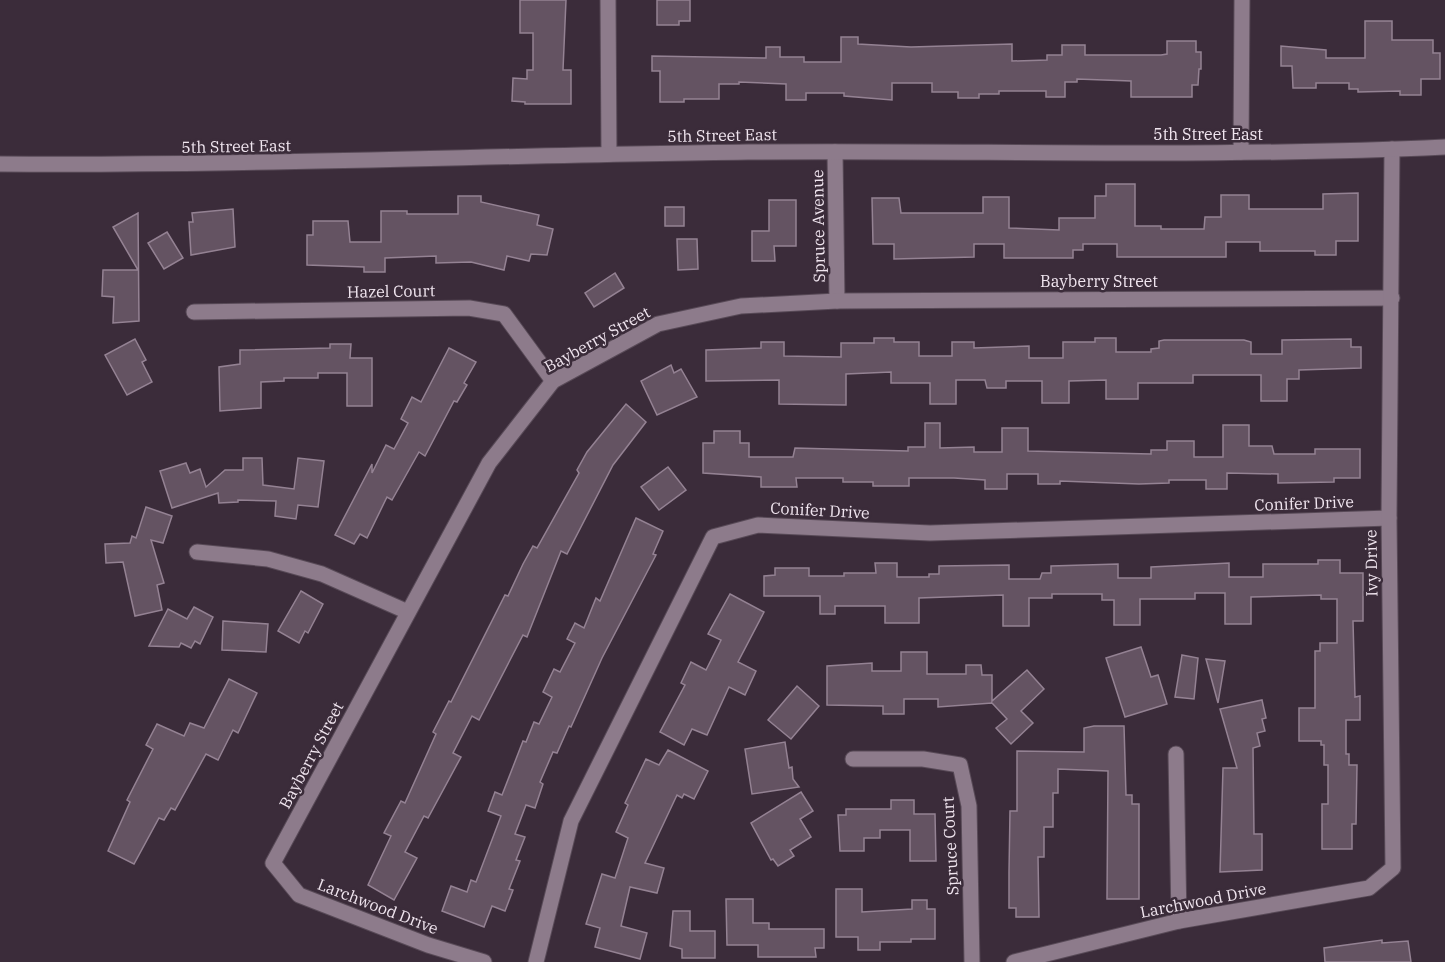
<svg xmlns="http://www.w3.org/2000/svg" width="1445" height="962" viewBox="0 0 1445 962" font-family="'IBM Plex Serif',serif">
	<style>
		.building { fill: #645362; stroke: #948293; stroke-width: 1.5 }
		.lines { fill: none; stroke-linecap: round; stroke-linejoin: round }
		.minor-casing { stroke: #584a57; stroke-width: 17 }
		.tertiary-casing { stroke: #584a57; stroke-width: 17 }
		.minor { stroke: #8d7b8b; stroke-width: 15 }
		.tertiary { stroke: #8d7b8b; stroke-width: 15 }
		.labels { text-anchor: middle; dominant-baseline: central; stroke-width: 5; stroke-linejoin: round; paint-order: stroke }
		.street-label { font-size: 16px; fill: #f0e5ef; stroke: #3b2c3a }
	</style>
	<rect width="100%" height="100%" fill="#3b2c3a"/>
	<g class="building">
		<polygon points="520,0 566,0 563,70 571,70 571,104 525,104 525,102 512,101 513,78 527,79 527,70 533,70 533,33 520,33"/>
		<polygon points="657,0 690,0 690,21 679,21 679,25 657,25"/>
		<polygon points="1365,21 1392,21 1392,40 1433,40 1433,53 1440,53 1440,79 1421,79 1421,95 1400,95 1400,91 1358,92 1358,89 1349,89 1349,83 1316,83 1316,88 1293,88 1292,66 1281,66 1281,46 1326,50 1326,58 1365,58"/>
		<polygon points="841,37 858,37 858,44 911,47 1012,44 1012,61 1047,60 1047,55 1062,55 1062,45 1085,45 1085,55 1161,55 1167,54 1167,41 1196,41 1196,52 1201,52 1201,69 1199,69 1198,85 1192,85 1192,97 1131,97 1131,81 1077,79 1077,82 1065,82 1065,97 1046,97 1046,91 999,91 999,94 979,94 979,98 958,98 958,92 932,92 932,83 892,83 892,100 844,96 844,93 806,93 806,100 786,100 786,84 739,82 739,84 719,84 719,99 684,99 684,102 660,102 660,71 652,71 652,56 766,58 766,47 780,47 780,57 804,57 804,62 841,62"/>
		<polygon points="1106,184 1135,184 1135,226 1161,226 1161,229 1204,229 1205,217 1221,217 1221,195 1249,195 1249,209 1323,209 1323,194 1358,193 1358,241 1336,241 1336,255 1315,255 1315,251 1260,251 1260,242 1226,242 1226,257 1117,257 1117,244 1083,244 1083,250 1073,250 1073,258 1004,258 1004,244 974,244 974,257 894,259 894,244 873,244 872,198 899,198 901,213 983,213 983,197 1009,197 1009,228 1059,230 1059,218 1095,218 1095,196 1106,196"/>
		<polygon points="458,196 481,196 481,202 539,215 537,225 553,229 547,255 531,254 529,261 507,256 504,270 471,262 436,263 436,256 385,258 385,272 364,272 364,267 307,265 307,235 313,235 313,221 348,221 350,242 381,242 381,211 407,211 407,214 458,214"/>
		<polygon points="769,200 796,200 796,246 774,246 775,261 752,261 752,231 769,231"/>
		<rect x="665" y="207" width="19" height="19"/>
		<polygon points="233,209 235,247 191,255 189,222 193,222 192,213"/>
		<polygon points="138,213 139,321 113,323 114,297 102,296 103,270 138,270 113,227"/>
		<polygon points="167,232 183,258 164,269 148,243"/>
		<polygon points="677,239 697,239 698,269 678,270"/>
		<polygon points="615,273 624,288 594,307 585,293"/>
		<polygon points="874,338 894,338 894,342 919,342 919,356 952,356 952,342 974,342 974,348 1029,346 1029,358 1063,358 1063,342 1095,342 1095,338 1116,338 1116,352 1151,352 1151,349 1159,348 1159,341 1164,340 1244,340 1251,342 1251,354 1282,354 1282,340 1351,339 1351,347 1361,347 1361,368 1299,370 1299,379 1287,379 1287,401 1261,401 1261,375 1193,375 1193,383 1138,383 1138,399 1106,399 1106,380 1069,381 1069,403 1042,403 1042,381 1006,381 1006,388 987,388 985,380 956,380 956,404 930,404 930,383 891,383 891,372 846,374 846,405 779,404 779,380 706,381 706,350 761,348 761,342 784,342 784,356 841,357 841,343 874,343"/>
		<polygon points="135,339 146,360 142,362 152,382 127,395 105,355"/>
		<polygon points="330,344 351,344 350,358 372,358 372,406 347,406 347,373 318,373 318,378 284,378 284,381 261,382 261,408 220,411 219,367 240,364 240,350 330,348"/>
		<polygon points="449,348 476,362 464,383 467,385 457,402 454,401 425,456 419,452 392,500 387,497 367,538 360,534 354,544 335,535 372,464 372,473 386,445 394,449 408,423 401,419 412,397 421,402"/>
		<polygon points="671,365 674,373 681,369 697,397 657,415 641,381"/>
		<polygon points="626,404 646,422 613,465 567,554 561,551 527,637 523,635 479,720 472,716 453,753 461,757 428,818 424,816 405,852 417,858 394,900 368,885 391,836 384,833 401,801 405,803 436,734 433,732 449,701 451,702 505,595 508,596 523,564 533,546 537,548 579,473 577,470 587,452"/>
		<polygon points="925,423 940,423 940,448 974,447 974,452 1002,452 1002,428 1028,428 1028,451 1151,454 1151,450 1167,450 1167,441 1194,441 1194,457 1223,457 1223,425 1249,425 1249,446 1272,446 1274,454 1315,454 1315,449 1360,449 1360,478 1334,478 1334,482 1278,483 1278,474 1227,473 1227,489 1206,489 1206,480 1169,480 1169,483 1139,484 1060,481 1060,484 1038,484 1038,474 1007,474 1007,489 985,489 985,480 954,478 909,478 909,486 873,486 873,482 843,482 843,478 796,478 797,487 761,487 761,477 703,473 703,443 714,443 714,431 740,431 740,443 749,443 749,457 793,457 795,448 908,451 908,447 925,447"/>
		<polygon points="243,458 262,458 263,485 294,489 298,458 324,461 318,507 298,505 296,519 275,516 276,501 238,500 238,502 219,503 218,493 172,508 160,471 186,463 190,473 200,469 206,487 225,470 243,470"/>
		<polygon points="668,467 686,490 659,510 641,487"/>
		<polygon points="146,507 172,516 163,543 151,540 164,583 157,585 162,610 135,616 123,562 106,563 105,544 130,543 132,536 136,538"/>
		<polygon points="636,518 663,531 653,554 656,555 602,658 571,727 569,726 557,753 553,752 540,782 543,784 535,808 526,805 515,834 525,837 516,860 520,861 509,889 513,890 505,911 492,906 484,927 442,911 451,886 467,892 471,880 476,882 501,816 488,811 495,792 502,795 523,741 526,742 534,722 539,724 552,697 543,692 554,669 560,672 575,643 567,639 575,623 584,628 596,598 600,601"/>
		<polygon points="1318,560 1340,560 1340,573 1363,573 1363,621 1353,621 1355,697 1360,696 1360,720 1346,720 1346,754 1349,754 1349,765 1357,765 1356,824 1352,824 1352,849 1322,849 1322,804 1328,804 1328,765 1324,765 1324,745 1321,745 1321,741 1299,741 1299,708 1315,708 1315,651 1320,651 1320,643 1337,643 1337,599 1321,599 1321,595 1251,597 1251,624 1225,624 1225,593 1195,593 1195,599 1140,599 1140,625 1114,625 1114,600 1102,600 1102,594 1052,594 1052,598 1029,598 1029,626 1003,626 1003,595 919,598 919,623 885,623 885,606 835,606 835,614 820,614 820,596 764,596 764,576 775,575 775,568 809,568 809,576 844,576 844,573 876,573 875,563 897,563 897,577 929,577 929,574 939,574 939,566 1009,565 1009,579 1040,579 1042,573 1051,573 1051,566 1118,564 1118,578 1151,578 1151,567 1229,563 1229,577 1263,577 1263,564 1318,564"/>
		<polygon points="301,591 323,604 308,633 305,631 299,643 278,631"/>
		<polygon points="730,594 764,612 738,662 756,671 745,695 729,687 707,735 692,729 684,745 660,732 685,685 681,683 691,662 706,670 721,640 708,634"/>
		<polygon points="194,607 213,617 200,644 195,641 191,648 181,643 179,647 149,646 168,609 187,619"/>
		<polygon points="223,621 268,624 266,652 222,650"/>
		<polygon points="1141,647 1151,677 1158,675 1167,704 1125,717 1106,658"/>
		<polygon points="901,652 927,652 927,674 966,674 966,665 981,665 982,675 992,675 992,701 1027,670 1044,689 1021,711 1033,723 1011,744 996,728 1007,719 992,703 938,707 938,699 904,699 904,714 883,714 883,706 827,705 827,666 872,663 872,671 901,671"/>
		<polygon points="1182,655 1198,658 1194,699 1175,697"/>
		<polygon points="1206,659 1225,661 1218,703"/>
		<polygon points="229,679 257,693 238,733 233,730 218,760 206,754 175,810 171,808 164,820 159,818 134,864 108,851 130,802 127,800 153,749 146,745 157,724 184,736 190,723 204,728"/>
		<polygon points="797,686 819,706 791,739 768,720"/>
		<polygon points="1262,700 1266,718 1262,719 1265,731 1257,733 1260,746 1253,748 1254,834 1262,834 1262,870 1220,872 1223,768 1237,768 1220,709"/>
		<polygon points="1094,726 1124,726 1126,795 1132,795 1132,804 1139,804 1139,899 1107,899 1108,771 1058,769 1058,793 1053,793 1053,827 1044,827 1044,857 1038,857 1039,917 1016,917 1016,908 1009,908 1009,872 1010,811 1017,811 1017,751 1084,752 1084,728"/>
		<polygon points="785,742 789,768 792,767 793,779 799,787 752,794 745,749"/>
		<polygon points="668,750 708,771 694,799 684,794 682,798 677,795 645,863 664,868 657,893 630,887 621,926 647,933 640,959 595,947 600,928 586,924 602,874 615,878 628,838 616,832 628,805 625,803 635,782 646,759 659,765"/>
		<polygon points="801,792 813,811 800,819 811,837 790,850 794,856 778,866 773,859 771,860 751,823"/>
		<polygon points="891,800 914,800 914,814 935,814 936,861 910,861 910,830 880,830 880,838 864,838 864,851 840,851 838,815 846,815 846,809 891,809"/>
		<polygon points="836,889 862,889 862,912 912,909 912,900 927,900 927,909 935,909 935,939 911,939 911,942 880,942 880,950 858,950 858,937 836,937"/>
		<polygon points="726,899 753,899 753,923 769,923 769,929 824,929 824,948 815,948 816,957 758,957 758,945 727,945"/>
		<polygon points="673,911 690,911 690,931 715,931 715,958 682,958 682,949 670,946"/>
		<polygon points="1382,940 1382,943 1408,941 1411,962 1325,962 1324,948"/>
	</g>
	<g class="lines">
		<defs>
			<g id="minor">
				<polyline points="608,0 609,154"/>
				<polyline points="835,152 837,301"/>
				<polyline points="1241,152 1242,0"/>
				<polyline points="194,312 469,308 504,314 553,381"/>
				<polyline points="197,552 268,559 322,574 408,612"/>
				<polyline points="1176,754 1179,921"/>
				<polyline points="853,759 923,759 960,765 969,806 972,962"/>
				<polyline points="484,962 428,945 299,895 273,863 489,463 553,381 658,324 741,306 837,301 1392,298"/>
				<polyline points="536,962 571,821 713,537 758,525 930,533 1389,518"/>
				<polyline points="1014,962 1179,921 1369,888 1393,868 1389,518 1392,149"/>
			</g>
			<path id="tertiary" d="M0,164C249,166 498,155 748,152C980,150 1213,158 1445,147"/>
		</defs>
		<use href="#minor" class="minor-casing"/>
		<use href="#tertiary" class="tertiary-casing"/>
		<use href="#minor" class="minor"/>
		<use href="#tertiary" class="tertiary"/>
	</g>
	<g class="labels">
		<g class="street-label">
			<text x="1208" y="134">5th Street East</text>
			<text transform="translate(722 135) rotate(-1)">5th Street East</text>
			<text transform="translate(236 146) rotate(-1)">5th Street East</text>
			<text transform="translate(818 226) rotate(-91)">Spruce Avenue</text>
			<text x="1099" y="281">Bayberry Street</text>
			<text transform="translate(391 291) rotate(-1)">Hazel Court</text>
			<text transform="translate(597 339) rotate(-29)">Bayberry Street</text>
			<text transform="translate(1304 503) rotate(-2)">Conifer Drive</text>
			<text transform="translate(820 510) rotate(3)">Conifer Drive</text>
			<text transform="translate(1371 563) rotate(-91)">Ivy Drive</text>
			<text transform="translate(311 755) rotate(-62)">Bayberry Street</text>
			<text transform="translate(950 846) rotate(-93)">Spruce Court</text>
			<text transform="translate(1203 900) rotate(-11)">Larchwood Drive</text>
			<text transform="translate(378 906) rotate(21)">Larchwood Drive</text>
		</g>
	</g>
</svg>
